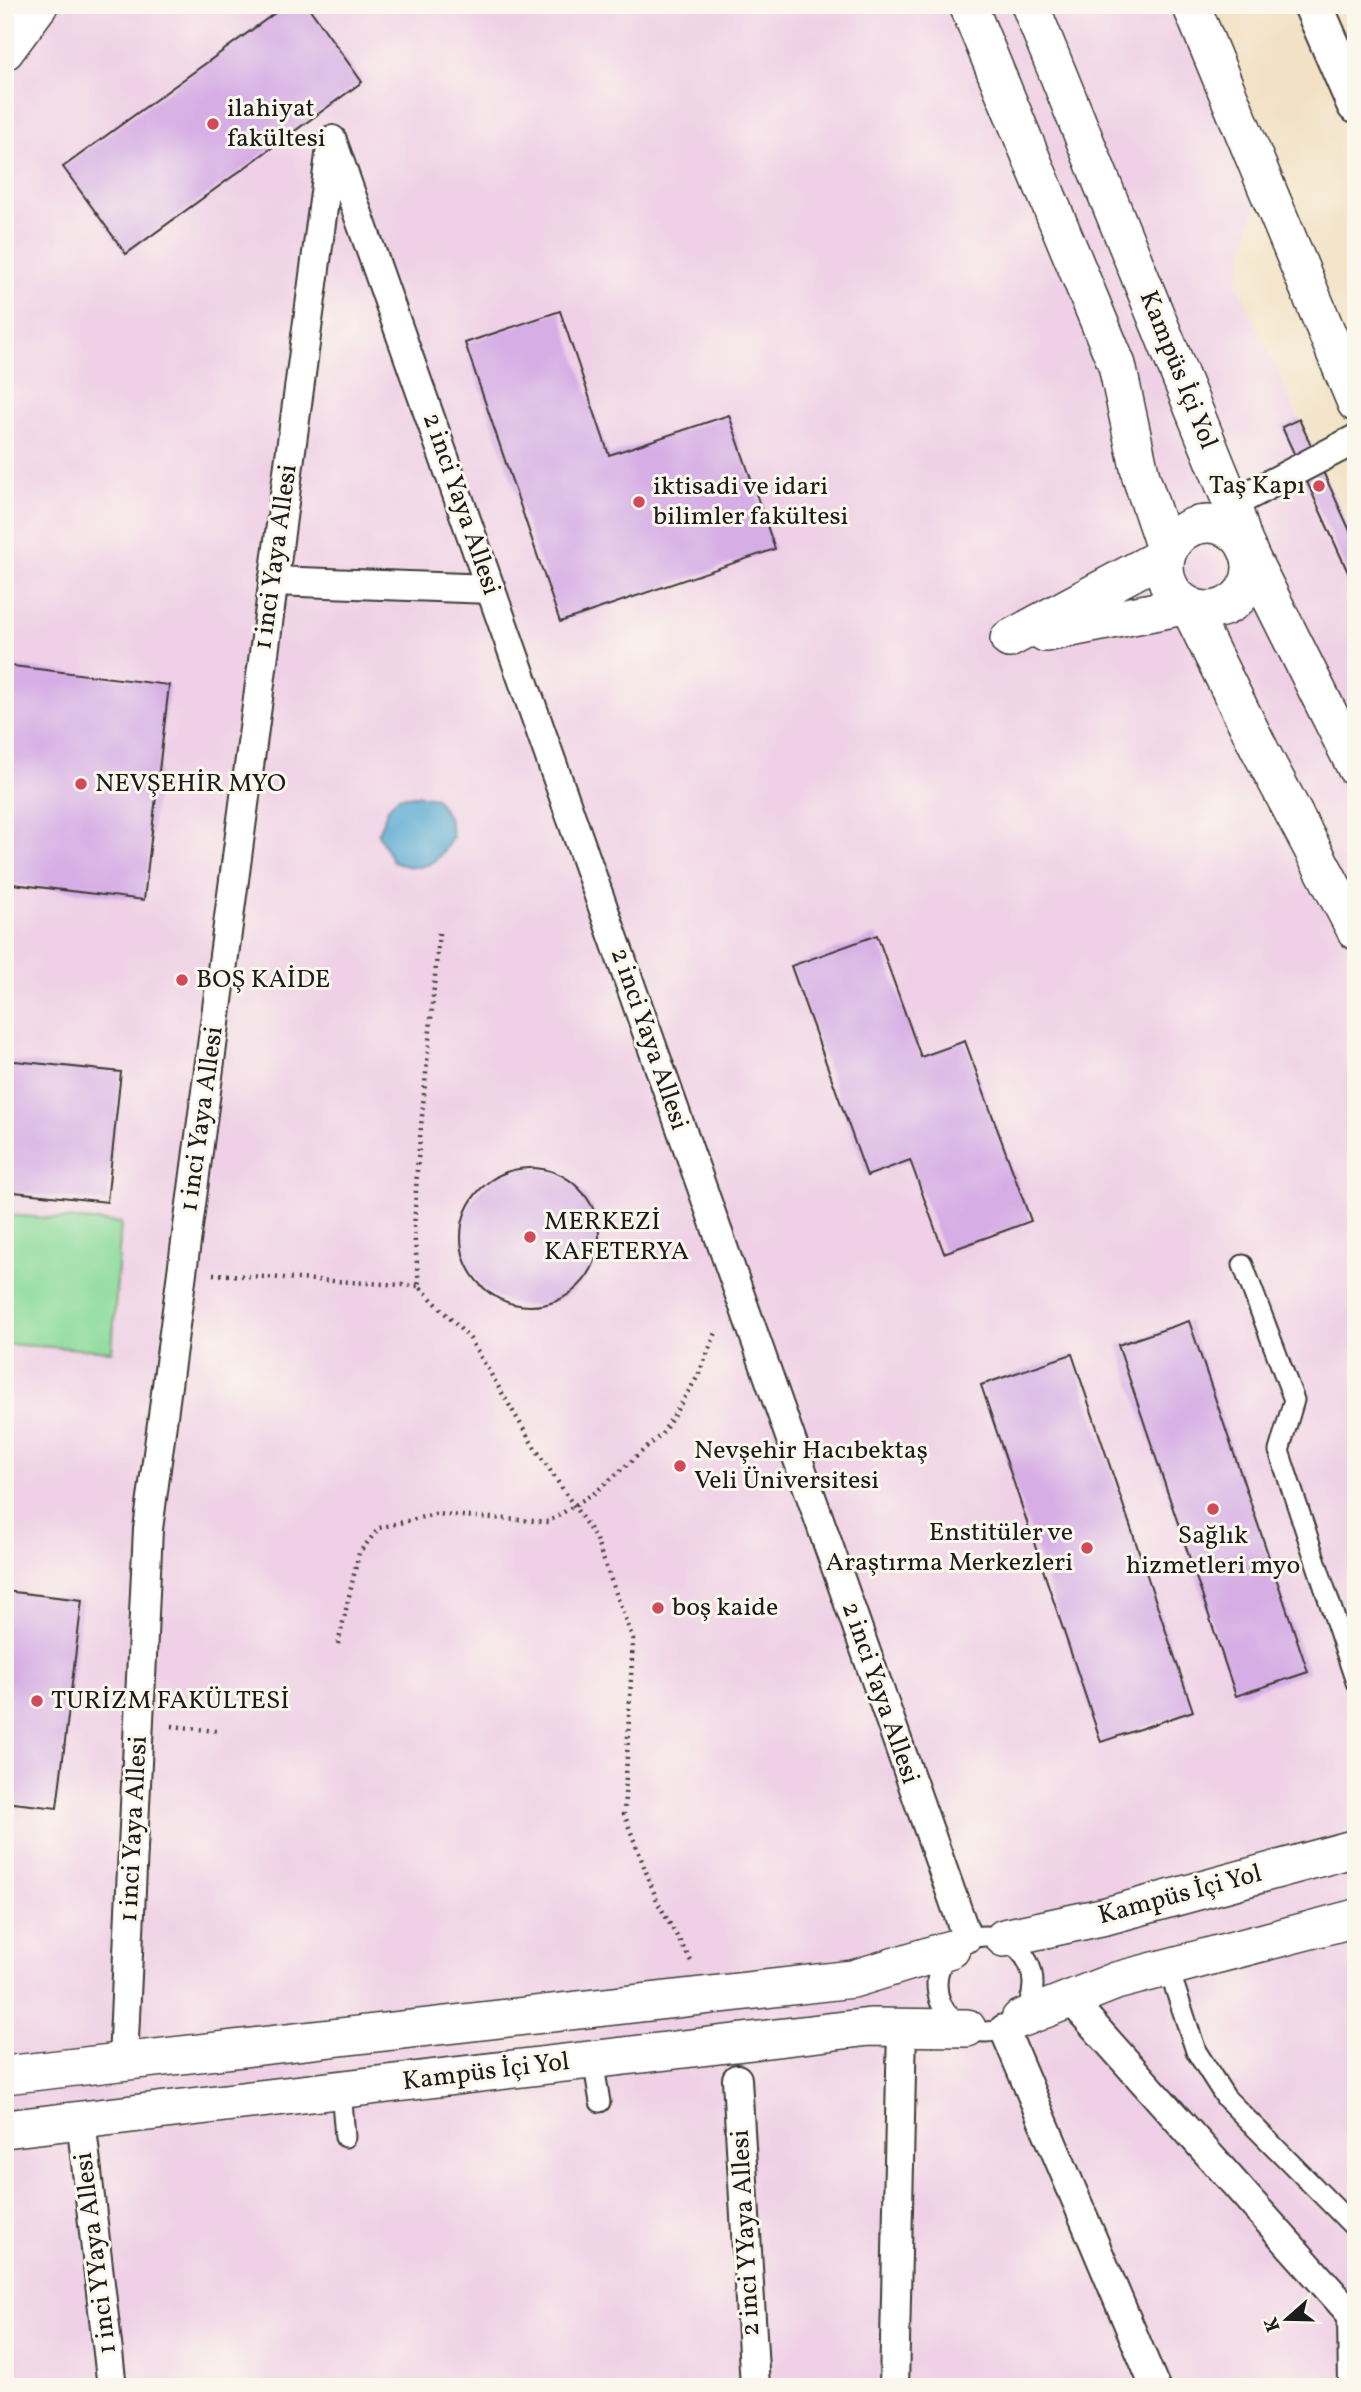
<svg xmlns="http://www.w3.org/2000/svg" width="1361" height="2392" viewBox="0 0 1361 2392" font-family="Vollkorn,serif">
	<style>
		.built { fill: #efd0e6 }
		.green { fill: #87d999; stroke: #527a5a; stroke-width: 2 }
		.water { fill: #57a8d1; stroke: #3a6276; stroke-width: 2 }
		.building { fill: #d6ade5 }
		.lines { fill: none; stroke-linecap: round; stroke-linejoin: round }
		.service-casing { stroke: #3c3a35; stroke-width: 23 }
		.pedestrian-casing { stroke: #3c3a35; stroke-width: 32 }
		.minor-casing { stroke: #3c3a35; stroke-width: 40 }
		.trunk-casing { stroke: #3c3a35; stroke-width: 42 }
		.path { stroke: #3c3a35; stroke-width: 4.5; stroke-dasharray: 2 5; stroke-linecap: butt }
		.service { stroke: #fff; stroke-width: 19 }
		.pedestrian { stroke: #fff; stroke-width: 28 }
		.minor { stroke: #fff; stroke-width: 37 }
		.trunk { stroke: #fff; stroke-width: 38 }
		.poi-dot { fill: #d1495b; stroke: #fbf7ec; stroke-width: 2.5 }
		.labels { text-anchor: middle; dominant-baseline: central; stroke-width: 6; stroke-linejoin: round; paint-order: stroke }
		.poi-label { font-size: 26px; fill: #1c1c1c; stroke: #fbf7ec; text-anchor: start }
		.street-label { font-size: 26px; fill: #1c1c1c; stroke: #fbf7ec }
	</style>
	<rect width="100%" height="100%" fill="#fbf7ec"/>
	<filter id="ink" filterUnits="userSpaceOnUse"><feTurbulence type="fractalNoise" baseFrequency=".0143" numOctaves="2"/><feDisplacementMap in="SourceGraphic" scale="14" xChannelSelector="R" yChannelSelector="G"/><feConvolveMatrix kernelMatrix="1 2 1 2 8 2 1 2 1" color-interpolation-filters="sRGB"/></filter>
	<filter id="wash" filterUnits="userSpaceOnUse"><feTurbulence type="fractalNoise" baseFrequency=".00686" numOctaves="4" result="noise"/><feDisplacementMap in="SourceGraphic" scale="28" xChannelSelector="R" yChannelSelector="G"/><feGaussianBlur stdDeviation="1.57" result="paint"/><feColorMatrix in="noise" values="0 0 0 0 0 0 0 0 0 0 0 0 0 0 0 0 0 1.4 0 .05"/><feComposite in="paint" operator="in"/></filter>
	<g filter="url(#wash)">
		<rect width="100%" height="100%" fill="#f2e1c4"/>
		<polygon class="built" points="5,5 1178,5 1258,193 1237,282 1356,544 1356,2387 5,2387"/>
		<polygon class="green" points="5,1215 121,1223 112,1351 5,1344"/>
		<path class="water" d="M416,795L436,798L448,817L453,836C437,865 425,874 393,862L378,834L388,808L398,797Z"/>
		<g id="blocks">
			<g class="building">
				<polygon points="286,5 307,5 362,82 126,254 63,167"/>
				<polygon points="560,311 609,455 729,415 775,549 560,622 465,343"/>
				<polygon points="1299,419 1356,544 1356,590 1282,427"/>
				<polygon points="5,665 169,685 144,900 5,883"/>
				<polygon points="877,935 921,1057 965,1041 1031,1221 944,1253 910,1160 867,1176 791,966"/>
				<polygon points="5,1060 121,1072 107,1202 5,1191"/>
				<circle cx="530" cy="1237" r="69"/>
				<polygon points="1189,1321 1308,1672 1236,1696 1118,1345"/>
				<polygon points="1072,1354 1193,1711 1101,1742 981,1385"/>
				<polygon points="5,1591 82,1600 57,1808 5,1802"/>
			</g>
		</g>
	</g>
	<g filter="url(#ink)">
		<use href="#blocks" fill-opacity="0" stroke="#3c3a35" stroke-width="2"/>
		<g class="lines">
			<defs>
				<g id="service">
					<polyline points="1243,1265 1294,1400 1279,1451 1356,1682"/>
					<circle cx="985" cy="1984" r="48"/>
					<polyline points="1168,1967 1196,2051 1226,2098 1356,2229"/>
					<polyline points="593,2060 600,2102"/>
					<polyline points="341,2089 345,2137"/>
				</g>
				<g id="pedestrian">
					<polyline points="334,146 967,1938"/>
					<polyline points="1232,504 1356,439"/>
					<polyline points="273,581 491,589"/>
					<polyline points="1070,1999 1352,2315 1353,2387"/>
					<polyline points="1004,2029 1155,2387"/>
					<polyline points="123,2060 148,1529 332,140"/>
					<polyline points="737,2079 755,2387"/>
					<polyline points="81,2120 112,2387"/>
					<polyline points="894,2387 902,2028"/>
				</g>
				<g id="minor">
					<polyline points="968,5 1117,365 1141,477 1167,554 1009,639"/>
					<polyline points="1030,5 1232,504 1245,546 1356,768"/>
					<polyline points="1191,5 1356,403"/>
					<polyline points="5,51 39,5"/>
					<circle cx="1208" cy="567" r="43"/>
					<polyline points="1045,633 1188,605 1260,750 1356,931"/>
					<polyline points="1004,1938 1106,1916 1356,1848"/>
					<polyline points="1020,2019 1116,1981 1356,1918"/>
					<polyline points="5,2075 853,1979 951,1949"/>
					<polyline points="5,2129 870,2027 967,2028"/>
				</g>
				<polyline id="trunk" points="1313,5 1356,104"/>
			</defs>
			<use href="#service" class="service-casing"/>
			<use href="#pedestrian" class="pedestrian-casing"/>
			<use href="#minor" class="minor-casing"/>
			<use href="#trunk" class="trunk-casing"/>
			<g class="path">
				<polyline points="439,933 417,1170 414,1231 419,1286 470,1339 533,1445 595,1537 633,1639 624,1814 658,1903 691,1961"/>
				<polyline points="213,1274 419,1286"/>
				<polyline points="338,1644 359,1553 379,1528 435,1514 548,1522 596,1492 662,1434 698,1376 717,1330"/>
				<polyline points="172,1726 216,1731"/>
			</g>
			<use href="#service" class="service"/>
			<use href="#pedestrian" class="pedestrian"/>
			<use href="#minor" class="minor"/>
			<use href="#trunk" class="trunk"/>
		</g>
	</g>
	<g class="poi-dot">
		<circle cx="213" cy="124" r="7"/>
		<circle cx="1319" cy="486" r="7"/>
		<circle cx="639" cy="502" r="7"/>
		<circle cx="81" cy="784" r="7"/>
		<circle cx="182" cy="980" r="7"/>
		<circle cx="530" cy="1237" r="7"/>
		<circle cx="680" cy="1466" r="7"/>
		<circle cx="1213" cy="1509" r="7"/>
		<circle cx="1087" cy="1548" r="7"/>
		<circle cx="658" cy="1608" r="7"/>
		<circle cx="37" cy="1701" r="7"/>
	</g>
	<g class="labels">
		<g class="poi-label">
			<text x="227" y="109">ilahiyat<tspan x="227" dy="30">fakültesi</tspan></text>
			<text x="1305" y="486" text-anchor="end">Taş Kapı</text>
			<text x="653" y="487">iktisadi ve idari<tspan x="653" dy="30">bilimler fakültesi</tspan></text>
			<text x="95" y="784">NEVŞEHİR MYO</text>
			<text x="196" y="980">BOŞ KAİDE</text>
			<text x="544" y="1222">MERKEZİ<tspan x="544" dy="30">KAFETERYA</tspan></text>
			<text x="694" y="1451">Nevşehir Hacıbektaş<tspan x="694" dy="30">Veli Üniversitesi</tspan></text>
			<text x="1073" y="1533" text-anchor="end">Enstitüler ve<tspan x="1073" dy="30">Araştırma Merkezleri</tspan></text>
			<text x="1213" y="1536" text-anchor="middle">Sağlık<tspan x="1213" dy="30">hizmetleri myo</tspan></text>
			<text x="672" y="1608">boş kaide</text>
			<text x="51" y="1701">TURİZM FAKÜLTESİ</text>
		</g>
		<g class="street-label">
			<text transform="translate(1178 370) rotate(68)">Kampüs İçi Yol</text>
			<text transform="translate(461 504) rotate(71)">2 inci Yaya Allesi</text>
			<text transform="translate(276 557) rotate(-82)">1 inci Yaya Allesi</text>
			<text transform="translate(649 1039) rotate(71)">2 inci Yaya Allesi</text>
			<text transform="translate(202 1119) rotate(-82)">1 inci Yaya Allesi</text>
			<text transform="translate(880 1693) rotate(71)">2 inci Yaya Allesi</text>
			<text transform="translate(134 1829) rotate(-87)">1 inci Yaya Allesi</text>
			<text transform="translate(1180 1895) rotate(-15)">Kampüs İçi Yol</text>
			<text transform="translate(486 2072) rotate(-7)">Kampüs İçi Yol</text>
			<text transform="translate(746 2233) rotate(-93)">2 inci YYaya Allesi</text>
			<text transform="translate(96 2253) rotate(-97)">1 inci YYaya Allesi</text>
		</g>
	</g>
	<rect width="1361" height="2392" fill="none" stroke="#fbf7ec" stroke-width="28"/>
	<g transform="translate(1287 2319) rotate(250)" stroke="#fbf7ec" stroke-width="5" paint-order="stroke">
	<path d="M0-5L12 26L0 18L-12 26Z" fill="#1c1c1c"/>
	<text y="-10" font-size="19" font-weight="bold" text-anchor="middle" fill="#1c1c1c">K</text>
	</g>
</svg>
